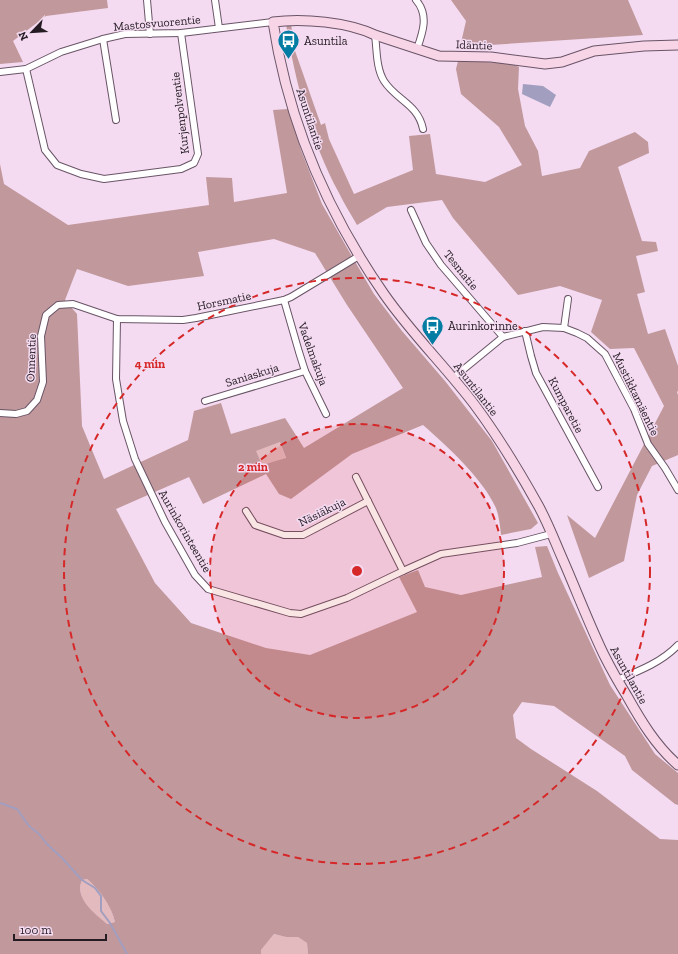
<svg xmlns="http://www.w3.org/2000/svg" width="678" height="954" viewBox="0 0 678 954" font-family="'Zilla Slab',serif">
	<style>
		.green { fill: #e3babe }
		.forest { fill: #c1989c; fill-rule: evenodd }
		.water { fill: #a19ec0 }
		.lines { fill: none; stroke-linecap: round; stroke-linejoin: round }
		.stream { stroke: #a19ec0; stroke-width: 2 }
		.street-casing { stroke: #695466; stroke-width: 8 }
		.secondary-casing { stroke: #695466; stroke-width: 11 }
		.street { stroke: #fff; stroke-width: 6 }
		.secondary { stroke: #f7d4e6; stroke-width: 9 }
		.ring { fill: none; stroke: #d62828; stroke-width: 2; stroke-dasharray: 7 5 }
		.labels { text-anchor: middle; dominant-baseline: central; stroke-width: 3; stroke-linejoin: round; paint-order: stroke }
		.street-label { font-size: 12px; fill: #241b23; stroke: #f4dbf1 }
		.poi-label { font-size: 12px; fill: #241b23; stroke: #f4dbf1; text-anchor: start }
		.centre { fill: #d62828; stroke: #f4dbf1; stroke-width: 2 }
		.ring-label { font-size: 12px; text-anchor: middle; font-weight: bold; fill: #d62828; stroke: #f4dbf1; stroke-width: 3; stroke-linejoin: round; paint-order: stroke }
	</style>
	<rect width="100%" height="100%" fill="#f4dbf1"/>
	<g class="green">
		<polygon points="280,442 286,459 261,465 255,451"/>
		<path d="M87,879C99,889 112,907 115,922L106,924C94,913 74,898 82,880Z"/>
		<polygon points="274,934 286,937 298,937 307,943 308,954 261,954 261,950"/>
	</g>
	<g class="forest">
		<polygon points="0,0 107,0 108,8 46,16 13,41 23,62 0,64"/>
		<polygon points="451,0 628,0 643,35 460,47 466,21"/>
		<path d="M291,23L294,48L321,125L325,123L329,139L354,194L413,170L409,136L430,134L436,174L485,182L522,165L499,127L461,94L456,69L458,61L510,63L519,67L518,89L525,126L538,151L542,176L580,168L589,151L635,132L648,142L649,153L618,167L642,241L656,242L658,251L636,256L645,292L637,294L648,334L665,329L678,366V391L677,392L678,395V455L652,466L637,495L624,561L589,578L567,515L595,538L664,406L634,348L610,349L591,332L602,300L560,286L518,295L453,218L442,200L387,207L357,225C351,214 344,204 339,193C311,141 295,82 286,24Z"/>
		<path d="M288,109L301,150L322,204L350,253L374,294L402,331L445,381L492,441L538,523L531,529L501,535C500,526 499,516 496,508C483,479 447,446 423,425L352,454L291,499L279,494L266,474L203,504L189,477L116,509L155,583L191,623L266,648L310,655L417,612L399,577L418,570L425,587L461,595L542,577L535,547L547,546L558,573L610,685L655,754L678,773V805L675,804L632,770L625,756L554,706L522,702L513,715L516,738L531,749L597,791L660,839L678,840V954H308L307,943L298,937H286L274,934L261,950V954H0V164L4,184L68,225L209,205L206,177L232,178L234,202L287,193L273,110ZM274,239L315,253L347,305L403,388L304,448L285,418L231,434L221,403L194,411L188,440L104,479L82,426L77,314L65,300L77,269L128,286L204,276L198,252ZM280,442L286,458L262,465L256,451ZM87,879C99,889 112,907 115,922L107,924C94,913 74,898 82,880Z"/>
	</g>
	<polygon class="water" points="523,84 543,86 556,95 550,107 522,94"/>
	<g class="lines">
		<polyline class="stream" points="0,803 17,809 29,826 39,834 47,844 62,858 82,880 95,888 101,896 101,911 110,923 127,954"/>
		<defs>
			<g id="street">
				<polyline points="147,0 150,34"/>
				<polyline points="215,0 219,28"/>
				<path d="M416,0C429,15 423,32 417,49"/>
				<path d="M375,35C377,50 376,68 384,81C396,100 418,104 423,129"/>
				<polyline points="103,39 116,120"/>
				<polyline points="26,69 45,150 57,165 81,174 104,179 181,169 194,163 198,154 181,33"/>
				<polyline points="0,72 26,69 61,52 103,39 125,34 181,33 273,22"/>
				<polyline points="411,210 426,243 441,265 503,337"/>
				<polyline points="284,300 299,352 305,371 326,414"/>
				<polyline points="117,319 116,379 123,421 135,459 165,522 195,575 208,589 290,613 301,614 347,598 403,571 441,554 517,543 551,534"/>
				<polyline points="564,328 568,299"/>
				<polyline points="525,331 531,356 536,373 598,487"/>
				<polyline points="453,378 503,337 543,327 564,328 577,333 587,338 605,354 634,409 648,444 665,468 678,490"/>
				<polyline points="205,401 305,371"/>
				<polyline points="0,413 16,414 27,411 37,400 43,382 41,336 46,315 58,305 73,304 117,319 183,320 196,318 284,300 291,297 359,256"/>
				<polyline points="356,477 403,571"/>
				<polyline points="246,511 255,525 284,535 303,535 368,501"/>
				<path d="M617,680C639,671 662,662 678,645"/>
			</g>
			<path id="secondary" d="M678,45L644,46L594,51L562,62L545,64L491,57L439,56L375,35C348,22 303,18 273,22C288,120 327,212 384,294C411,333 445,366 474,404C498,436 519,471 538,505C548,523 555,542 563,560C577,592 589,624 604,655C611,669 619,683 627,696C641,721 656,746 678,765"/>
		</defs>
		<use href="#street" class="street-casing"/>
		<use href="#secondary" class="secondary-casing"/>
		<use href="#street" class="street"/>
		<use href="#secondary" class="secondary"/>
	</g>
	<circle cx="357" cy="571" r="147" fill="#d62828" fill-opacity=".12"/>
	<g class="ring">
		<circle cx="357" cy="571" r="147"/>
		<circle cx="357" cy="571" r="293"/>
	</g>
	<defs>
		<symbol id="bus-pin" viewBox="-11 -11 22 30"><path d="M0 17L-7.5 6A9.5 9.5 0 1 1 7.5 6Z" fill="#027ca3" stroke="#f4dbf1"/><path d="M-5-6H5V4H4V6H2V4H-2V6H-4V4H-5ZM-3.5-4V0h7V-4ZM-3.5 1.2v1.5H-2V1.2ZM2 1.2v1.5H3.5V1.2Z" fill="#fff"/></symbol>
	</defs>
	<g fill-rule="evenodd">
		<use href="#bus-pin" x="276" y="28" width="25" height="34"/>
		<use href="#bus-pin" x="420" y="314" width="25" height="34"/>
	</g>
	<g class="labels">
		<g class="street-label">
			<text transform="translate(157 23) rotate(-5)">Mastosvuorentie</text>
			<text transform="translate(474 45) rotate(2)">Idäntie</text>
			<text transform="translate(180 113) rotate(-97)">Kurjenpolventie</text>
			<text transform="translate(310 119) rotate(72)">Asuntilantie</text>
			<text transform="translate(461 270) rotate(51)">Tesmatie</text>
			<text transform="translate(224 301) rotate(-12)">Horsmatie</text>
			<text transform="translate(313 354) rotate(70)">Vadelmakuja</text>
			<text transform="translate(31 358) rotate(-88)">Onnentie</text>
			<text transform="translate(252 375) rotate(-17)">Saniaskuja</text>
			<text transform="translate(476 389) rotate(52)">Asuntilantie</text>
			<text transform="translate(636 394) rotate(64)">Mustikkamäentie</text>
			<text transform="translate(566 405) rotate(62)">Kumparetie</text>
			<text transform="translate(322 512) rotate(-26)">Näsiäkuja</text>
			<text transform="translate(185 531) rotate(60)">Aurinkorinteentie</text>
			<text transform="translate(629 675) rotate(61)">Asuntilantie</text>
		</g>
		<g class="poi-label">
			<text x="304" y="41">Asuntila</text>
			<text x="448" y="326">Aurinkorinne</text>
		</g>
	</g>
	<circle cx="357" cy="571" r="6" class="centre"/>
	<g class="ring-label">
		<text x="150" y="368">4 min</text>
		<text x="253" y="471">2 min</text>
	</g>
	<g transform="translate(32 32) rotate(245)" stroke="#f4dbf1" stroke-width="3" paint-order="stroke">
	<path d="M0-3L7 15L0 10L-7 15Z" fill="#241b23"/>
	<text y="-6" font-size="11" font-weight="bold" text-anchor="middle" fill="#241b23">N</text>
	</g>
	<path d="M14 934v6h92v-6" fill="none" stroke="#241b23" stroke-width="2"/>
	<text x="20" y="934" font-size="12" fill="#241b23" stroke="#f4dbf1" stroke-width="3" paint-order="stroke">100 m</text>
</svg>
